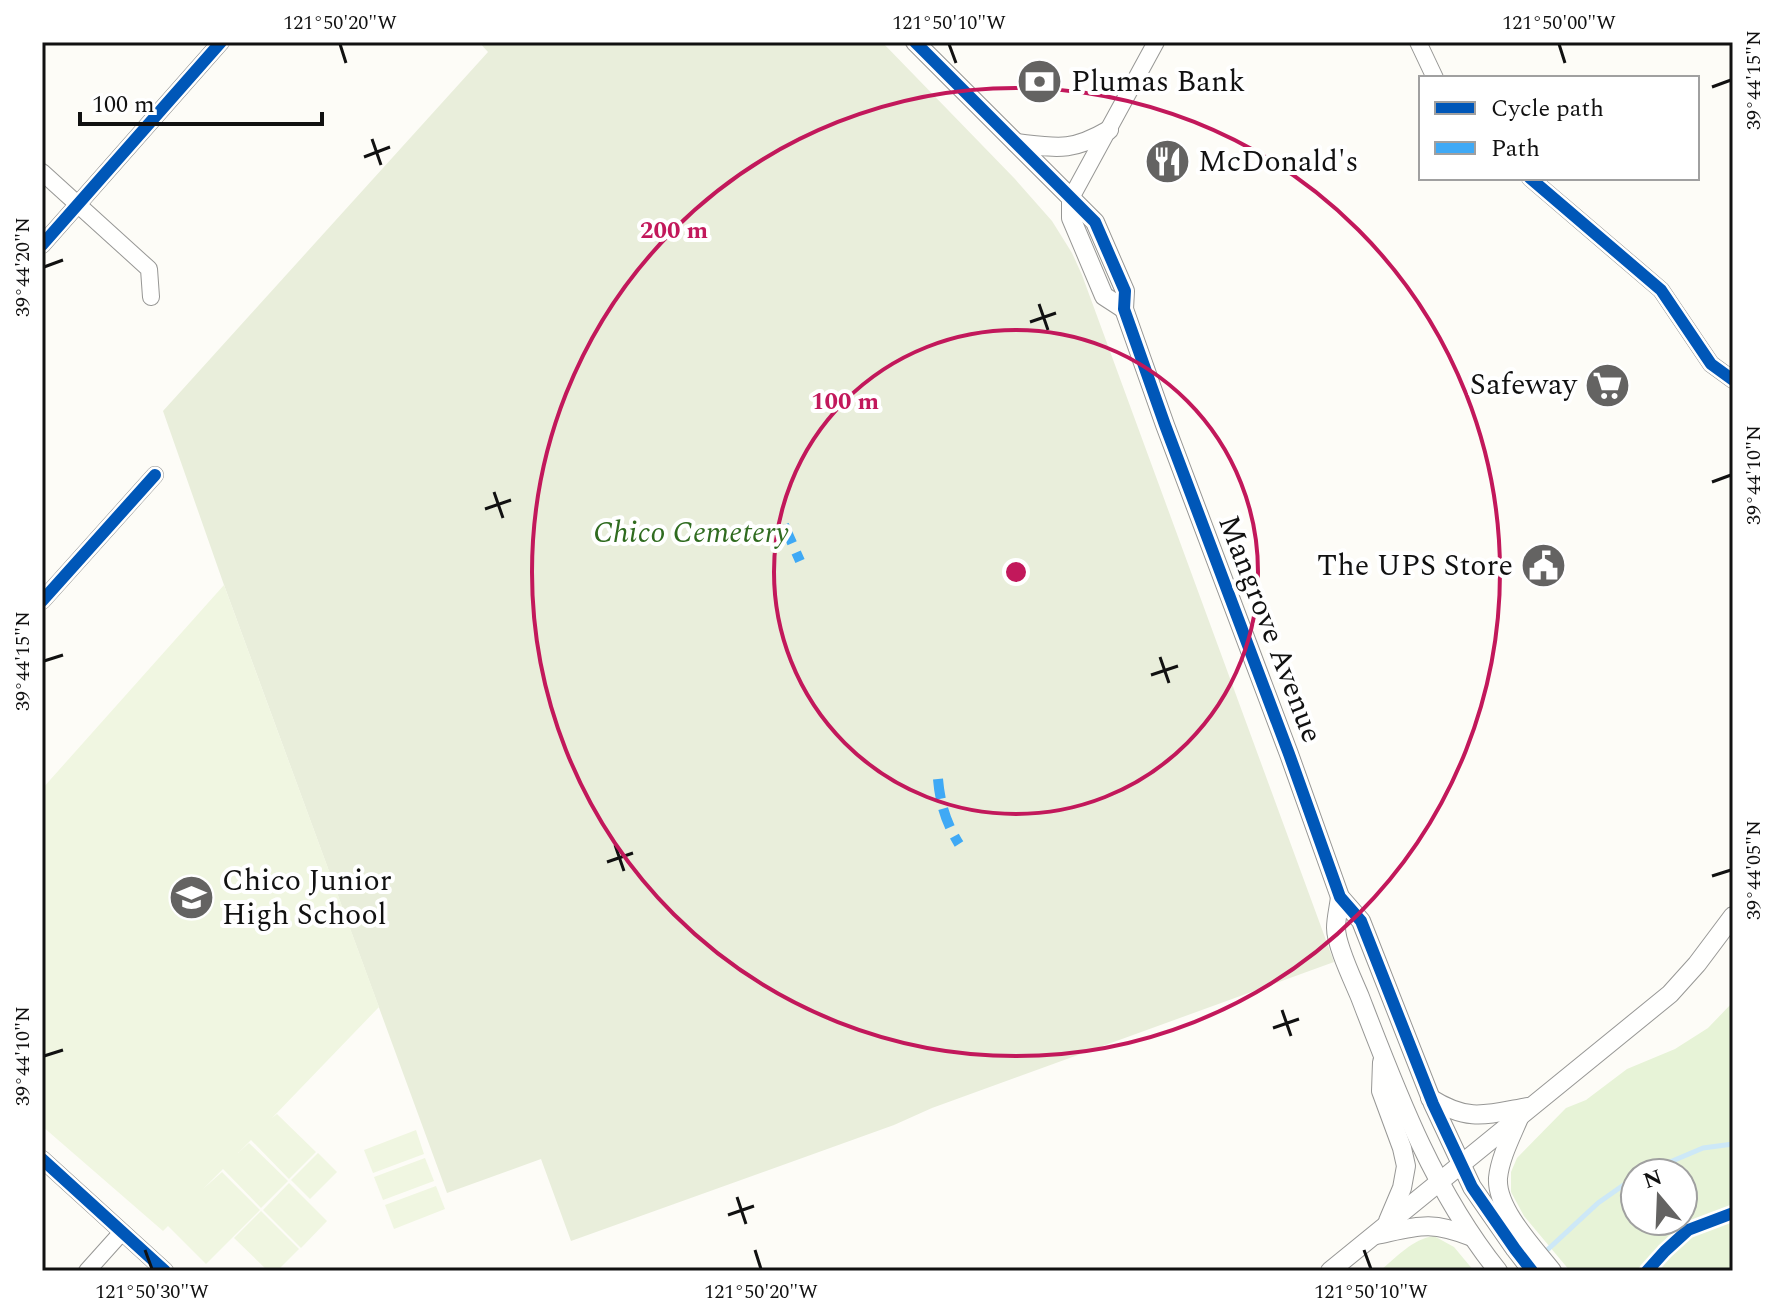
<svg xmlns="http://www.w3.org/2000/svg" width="1775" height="1313" viewBox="0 0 1775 1313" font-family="Spectral,serif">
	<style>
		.green { fill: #e7f3d7; fill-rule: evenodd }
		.cemetery { fill: #e9eedb }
		.pitch { fill: #f0f6e1 }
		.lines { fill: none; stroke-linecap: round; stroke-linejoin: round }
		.stream { stroke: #cde8f7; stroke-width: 5 }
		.minor-casing { stroke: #979795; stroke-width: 18 }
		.tertiary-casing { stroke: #979795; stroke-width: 20 }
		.minor { stroke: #fffffe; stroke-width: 16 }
		.tertiary { stroke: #fffffe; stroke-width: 18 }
		.quiet { stroke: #3fa9f5; stroke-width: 10; stroke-dasharray: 20 10; stroke-linecap: butt }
		.cycleway-casing { stroke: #fff; stroke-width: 17 }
		.cycleway { stroke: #0057b8; stroke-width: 12 }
		.ticks { fill: none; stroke: #111; stroke-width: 3 }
		.ring { fill: none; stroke: #c2185b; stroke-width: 4 }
		.labels { text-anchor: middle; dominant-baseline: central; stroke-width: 8; stroke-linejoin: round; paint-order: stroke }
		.poi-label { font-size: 30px; fill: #111; stroke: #fff; text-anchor: start }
		.park-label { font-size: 30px; font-style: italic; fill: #2f6b1f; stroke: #fff }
		.street-label { font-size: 30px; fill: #111; stroke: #fff }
		.centre { fill: #c2185b; stroke: #fff; stroke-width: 4 }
		.ring-label { font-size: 24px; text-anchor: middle; font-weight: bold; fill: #c2185b; stroke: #fff; stroke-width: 8; stroke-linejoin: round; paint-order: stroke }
		.neatline { fill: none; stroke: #111; stroke-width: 3 }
		.ticks-label { font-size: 20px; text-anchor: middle; fill: #111 }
	</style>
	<rect width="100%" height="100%" fill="#fdfcf7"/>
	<g class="green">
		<path d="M1733,1002V1271H1570L1524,1216L1511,1192V1172L1517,1158L1566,1108L1586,1100L1627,1069L1675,1049L1708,1028ZM1635,1173H1683V1221H1635Z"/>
		<path d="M1434,1236L1454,1247L1474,1271H1380C1397,1257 1412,1239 1434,1236Z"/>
	</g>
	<polygon class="cemetery" points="479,42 882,42 1015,179 1052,221 1072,253 1082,275 1334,962 932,1108 894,1125 571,1241 541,1159 447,1193 224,585 163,411 488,52"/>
	<g class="pitch">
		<polygon points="224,585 379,1007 272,1118 277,1114 316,1152 289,1179 251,1140 238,1153 249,1143 288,1181 261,1208 223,1169 203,1189 222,1172 260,1210 206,1264 168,1226 163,1231 42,1126 42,789"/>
		<polygon points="416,1130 424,1154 373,1173 364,1150"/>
		<polygon points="318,1153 337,1172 310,1199 291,1180"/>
		<polygon points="425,1158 434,1181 383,1200 374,1177"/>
		<polygon points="289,1183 327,1221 301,1248 263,1210"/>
		<polygon points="436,1186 445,1209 394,1229 385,1205"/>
		<polygon points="261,1211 299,1249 277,1271 268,1271 234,1238"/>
	</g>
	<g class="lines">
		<g class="stream">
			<polyline points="1644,1173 1703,1148 1733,1144"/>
			<polyline points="1544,1253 1598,1203 1635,1177"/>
		</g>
		<defs>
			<g id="minor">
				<polyline points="1418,42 1435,78"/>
				<polyline points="42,172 149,269 151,297"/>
				<polyline points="1530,178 1661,290 1711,364 1733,380"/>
				<polyline points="1071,198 1156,42"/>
				<polyline points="42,245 221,42"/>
				<polyline points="42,601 155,475"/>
				<polyline points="42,1159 165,1271"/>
				<polyline points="87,1271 122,1232"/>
			</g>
			<g id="tertiary">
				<polyline points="915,42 1095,222 1125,291 1124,309 1165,425 1289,754 1340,897 1361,921 1433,1104 1472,1187 1515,1249 1532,1271"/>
				<path d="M1016,143C1058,148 1071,152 1109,130"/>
				<polyline points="1071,198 1071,218 1104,296 1124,309"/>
				<path d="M1340,897C1339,907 1336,918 1336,928C1336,945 1353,980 1360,997C1397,1093 1433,1190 1498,1271"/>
				<polyline points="1382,1062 1381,1091 1402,1148 1406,1166 1402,1188 1388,1221"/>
				<path d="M1430,1098C1468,1122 1485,1115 1527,1107"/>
				<path d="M1519,1118C1511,1137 1500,1158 1498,1178C1496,1209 1534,1248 1552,1271"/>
				<path d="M1376,1235C1418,1226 1430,1220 1472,1237"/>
				<polyline points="1330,1271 1670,994 1697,964 1733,916"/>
			</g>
		</defs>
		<use href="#minor" class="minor-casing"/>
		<use href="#tertiary" class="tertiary-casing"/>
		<use href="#minor" class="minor"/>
		<use href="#tertiary" class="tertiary"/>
		<g class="quiet">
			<polyline points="784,525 800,561"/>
			<path d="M938,779C940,803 946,823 959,844"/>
		</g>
		<defs>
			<g id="cycleway">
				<polyline points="915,42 1095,222 1125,291 1124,309 1165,425 1289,754 1340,897 1361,921 1433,1104 1472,1187 1515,1249 1532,1271"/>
				<polyline points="1530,178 1661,290 1711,364 1733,380"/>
				<polyline points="42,245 221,42"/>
				<polyline points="42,601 155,475"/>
				<polyline points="42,1159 165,1271"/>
				<polyline points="1647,1271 1665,1251 1688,1230 1733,1213"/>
			</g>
		</defs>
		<use href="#cycleway" class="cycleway-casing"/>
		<use href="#cycleway" class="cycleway"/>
	</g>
	<path class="ticks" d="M340,44L346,63M949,44L956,63M1559,44L1565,63M1712,87L1731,80M372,139L381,165M364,157L390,147M44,267L63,260M1039,304L1048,330M1030,322L1056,313M1712,482L1731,475M494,492L503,518M485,509L511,500M1160,657L1169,683M44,661L63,655M1151,675L1178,666M615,845L624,871M607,862L633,853M1712,876L1731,870M1282,1010L1291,1036M1273,1028L1299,1019M44,1056L63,1050M737,1197L746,1224M728,1215L754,1206M145,1250L152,1269M755,1250L761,1269M1364,1250L1371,1269"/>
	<g class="ring">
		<circle cx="1016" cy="572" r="242"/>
		<circle cx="1016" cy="572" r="484"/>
	</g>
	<defs>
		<symbol id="bank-disc" viewBox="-11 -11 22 22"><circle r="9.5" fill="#646362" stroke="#fff"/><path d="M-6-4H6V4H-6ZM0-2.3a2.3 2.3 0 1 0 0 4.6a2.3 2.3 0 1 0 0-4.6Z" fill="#fff"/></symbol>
		<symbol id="restaurant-disc" viewBox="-11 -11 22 22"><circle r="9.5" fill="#646362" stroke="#fff"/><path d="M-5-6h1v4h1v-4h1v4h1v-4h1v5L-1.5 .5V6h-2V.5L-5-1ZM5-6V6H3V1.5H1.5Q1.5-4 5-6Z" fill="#fff"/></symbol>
		<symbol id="supermarket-disc" viewBox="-11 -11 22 22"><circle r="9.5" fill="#646362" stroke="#fff"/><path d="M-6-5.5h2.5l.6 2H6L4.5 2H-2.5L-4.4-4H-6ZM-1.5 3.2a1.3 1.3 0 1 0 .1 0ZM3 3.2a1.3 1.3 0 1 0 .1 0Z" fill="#fff"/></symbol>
		<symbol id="civic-disc" viewBox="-11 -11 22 22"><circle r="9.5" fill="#646362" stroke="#fff"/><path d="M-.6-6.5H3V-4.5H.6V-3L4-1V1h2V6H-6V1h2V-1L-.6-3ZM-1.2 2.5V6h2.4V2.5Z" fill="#fff"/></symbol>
		<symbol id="school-disc" viewBox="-11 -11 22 22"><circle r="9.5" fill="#646362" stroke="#fff"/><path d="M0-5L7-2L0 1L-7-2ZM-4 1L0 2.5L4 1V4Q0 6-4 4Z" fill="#fff"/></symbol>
	</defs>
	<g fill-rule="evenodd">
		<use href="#bank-disc" x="1014" y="56" width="51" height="51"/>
		<use href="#restaurant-disc" x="1142" y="136" width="51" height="51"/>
		<use href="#supermarket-disc" x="1582" y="360" width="51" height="51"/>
		<use href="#civic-disc" x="1518" y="540" width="51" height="51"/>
		<use href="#school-disc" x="166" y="872" width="51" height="51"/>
	</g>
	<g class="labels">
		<g class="poi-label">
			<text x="1071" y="82">Plumas Bank</text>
			<text x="1198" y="162">McDonald's</text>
			<text x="1577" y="385" text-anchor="end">Safeway</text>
			<text x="1513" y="566" text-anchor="end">The UPS Store</text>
			<text x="222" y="881">Chico Junior<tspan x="222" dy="34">High School</tspan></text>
		</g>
		<g class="park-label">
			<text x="691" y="533">Chico Cemetery</text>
		</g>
		<g class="street-label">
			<text transform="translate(1270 629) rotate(69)">Mangrove Avenue</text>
		</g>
	</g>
	<circle cx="1016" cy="572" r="12" class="centre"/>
	<g class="ring-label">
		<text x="674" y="238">200 m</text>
		<text x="845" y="409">100 m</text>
	</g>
	<rect width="1775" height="1313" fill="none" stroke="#ffffff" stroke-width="88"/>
	<rect x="1419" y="76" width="280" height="104" fill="#ffffff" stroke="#a0a0a0" stroke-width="2"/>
	<rect x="1435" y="102" width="40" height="12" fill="#0057b8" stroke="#a0a0a0" stroke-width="2"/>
	<text x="1491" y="116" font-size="24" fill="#111111">Cycle path</text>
	<rect x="1435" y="142" width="40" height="12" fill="#3fa9f5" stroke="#a0a0a0" stroke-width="2"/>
	<text x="1491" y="156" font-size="24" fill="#111111">Path</text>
	<g transform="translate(1659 1197) rotate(341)"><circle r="38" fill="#ffffff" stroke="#a0a0a0" stroke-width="2"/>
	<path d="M0-6L14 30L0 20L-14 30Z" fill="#646362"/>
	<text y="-12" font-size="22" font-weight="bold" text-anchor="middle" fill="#111111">N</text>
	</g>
	<path d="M80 112v12h242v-12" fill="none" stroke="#111111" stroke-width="4"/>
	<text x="92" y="112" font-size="24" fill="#111111" stroke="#ffffff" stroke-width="6" paint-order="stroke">100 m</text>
	<rect x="44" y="44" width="1687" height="1225" class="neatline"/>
	<g class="ticks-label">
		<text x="340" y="29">121°50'20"W</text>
		<text x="949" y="29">121°50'10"W</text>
		<text x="1559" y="29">121°50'00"W</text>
		<text transform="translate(1753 80) rotate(-90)" y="7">39°44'15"N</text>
		<text transform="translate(22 267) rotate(-90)" y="7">39°44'20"N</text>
		<text transform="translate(1753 475) rotate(-90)" y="7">39°44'10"N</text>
		<text transform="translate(22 661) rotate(-90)" y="7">39°44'15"N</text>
		<text transform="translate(1753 870) rotate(-90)" y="7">39°44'05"N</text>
		<text transform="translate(22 1056) rotate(-90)" y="7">39°44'10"N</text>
		<text x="152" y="1298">121°50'30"W</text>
		<text x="761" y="1298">121°50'20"W</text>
		<text x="1371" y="1298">121°50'10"W</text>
	</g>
</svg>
